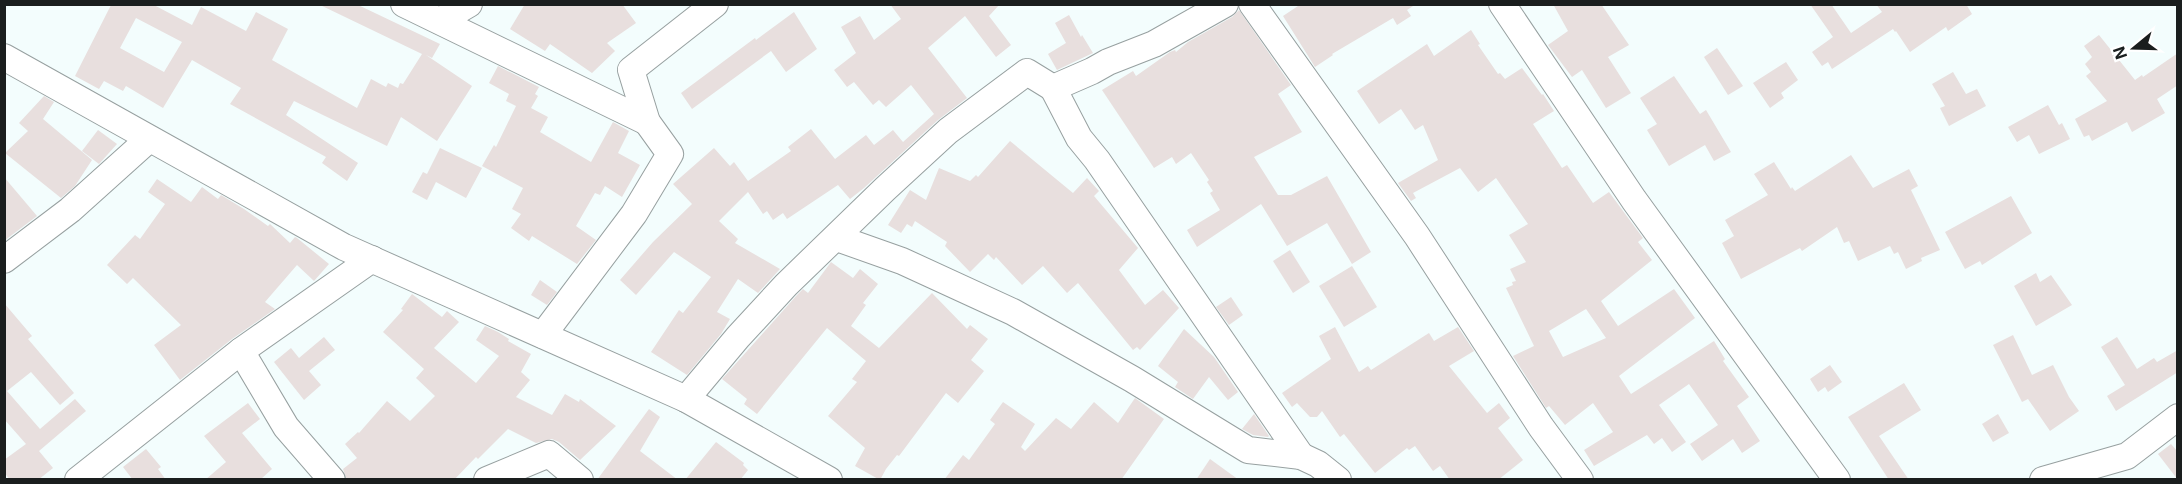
<svg xmlns="http://www.w3.org/2000/svg" width="2182" height="484" viewBox="0 0 2182 484" font-family="Inter,sans-serif">
	<style>
		.building { fill: #e8dfde; fill-rule: evenodd }
		.lines { fill: none; stroke-linecap: round; stroke-linejoin: round }
		.minor-casing { stroke: #97a0a0; stroke-width: 28 }
		.minor { stroke: #fff; stroke-width: 26 }
	</style>
	<rect width="100%" height="100%" fill="#f3fdfd"/>
	<g class="building">
		<path d="M109,4H152L192,25L201,7L246,31L256,12L288,29L272,60L357,108L371,79L386,87L388,83L398,88L400,83L403,84L422,54L318,4H356L440,44L432,58L426,55L472,86L437,141L401,117L387,146L294,101L286,115L358,163L347,181L322,163L326,157L230,104L241,88L192,60L163,108L126,86L123,91L104,81L99,89L75,76L111,5ZM136,18L182,42L164,72L120,48Z"/>
		<polygon points="525,4 622,4 636,23 607,43 615,51 592,73 550,44 545,51 510,29"/>
		<polygon points="890,4 1000,4 989,16 1011,45 996,57 965,16 928,48 967,98 938,120 864,188 850,199 838,185 787,219 783,213 773,220 767,211 763,214 748,192 719,221 738,239 735,243 780,269 758,293 738,279 717,312 730,319 721,334 687,375 651,352 679,310 683,313 711,277 674,252 636,295 620,280 653,242 692,204 673,184 714,148 730,166 734,162 748,181 791,151 788,147 811,129 835,159 866,135 874,145 893,130 903,142 934,114 911,85 886,107 879,100 873,105 854,82 847,87 834,70 856,53 841,27 860,16 874,40 901,19"/>
		<polygon points="1301,4 1416,4 1407,10 1411,16 1397,25 1393,18 1332,54 1333,55 1315,67 1283,16"/>
		<polygon points="1553,4 1601,4 1629,45 1608,57 1631,93 1606,108 1582,70 1572,77 1548,45 1568,31"/>
		<polygon points="1810,4 1831,4 1851,33 1882,12 1876,4 1966,4 1972,14 1948,31 1946,27 1910,52 1896,31 1895,32 1893,29 1832,69 1828,62 1822,66 1812,52 1833,37"/>
		<polygon points="1239,10 1291,85 1278,94 1302,132 1254,157 1278,195 1291,195 1327,176 1371,252 1352,264 1327,223 1287,246 1261,204 1197,247 1187,230 1220,210 1210,193 1213,191 1207,182 1209,180 1191,153 1176,164 1172,157 1154,168 1102,90 1133,71 1136,76 1170,52 1175,50 1176,52 1188,42 1232,17"/>
		<polygon points="794,12 817,49 786,72 771,51 692,109 681,93 755,38 756,40"/>
		<polygon points="1069,15 1081,37 1082,35 1093,53 1057,70 1048,54 1066,43 1055,23"/>
		<path d="M1471,30L1480,44L1478,45L1498,74L1500,73L1505,79L1522,68L1542,95L1543,94L1554,111L1533,124L1562,168L1567,165L1593,203L1609,192L1643,238L1638,242L1652,260L1601,301L1618,326L1674,289L1695,318L1619,376L1631,394L1714,341L1725,359L1723,361L1749,397L1737,406L1760,441L1742,453L1733,439L1702,461L1690,444L1718,425L1689,384L1659,405L1686,442L1672,452L1662,438L1654,444L1647,435L1594,466L1584,450L1613,432L1593,403L1565,425L1549,406L1546,408L1513,356L1534,346L1506,288L1513,285L1512,282L1516,281L1510,269L1526,262L1509,235L1528,224L1496,178L1478,192L1460,168L1413,193L1416,198L1411,201L1398,183L1438,160L1423,125L1415,130L1401,109L1379,124L1357,91L1427,44L1434,56ZM1586,309L1606,338L1563,357L1549,331Z"/>
		<polygon points="2099,35 2135,80 2142,75 2143,77 2178,53 2178,85 2157,99 2165,113 2132,132 2127,122 2092,141 2089,135 2084,137 2075,119 2107,101 2086,76 2091,72 2085,64 2092,57 2084,46"/>
		<polygon points="1717,48 1743,86 1728,95 1704,57"/>
		<polygon points="1786,62 1798,80 1781,93 1784,98 1770,108 1753,83"/>
		<polygon points="498,66 539,87 535,94 538,96 531,108 548,117 540,132 591,162 613,122 629,131 618,153 640,165 622,197 605,186 600,195 595,193 576,226 596,240 577,264 532,236 529,241 511,228 521,214 512,209 523,188 482,166 494,145 496,147 516,106 506,101 509,94 489,83"/>
		<polygon points="1953,72 1966,94 1977,89 1986,106 1949,126 1940,108 1945,106 1932,84"/>
		<polygon points="1674,76 1700,114 1706,110 1731,152 1714,161 1705,145 1669,166 1647,130 1657,124 1640,98"/>
		<polygon points="44,96 54,102 43,119 92,160 75,186 61,198 5,153 28,131 19,123"/>
		<polygon points="2048,105 2059,125 2062,123 2070,139 2039,154 2029,135 2017,142 2008,127"/>
		<polygon points="98,130 117,144 99,164 82,151"/>
		<polygon points="1010,141 1073,193 1087,178 1099,191 1094,196 1138,248 1119,270 1145,305 1163,290 1179,308 1140,350 1137,347 1133,350 1078,283 1067,293 1043,266 1022,285 996,257 994,260 988,254 970,272 945,246 947,242 915,221 912,227 907,224 901,233 888,225 910,190 926,200 939,168 970,181 976,175 978,177"/>
		<polygon points="440,148 482,168 466,198 436,182 427,200 412,192 423,172 427,174"/>
		<polygon points="1851,155 1873,188 1909,169 1918,186 1911,190 1940,250 1921,258 1922,261 1906,269 1898,252 1894,254 1890,246 1858,261 1849,241 1844,243 1837,227 1802,251 1800,248 1741,279 1722,243 1734,236 1725,220 1768,195 1754,174 1774,162 1791,189 1792,187 1795,191"/>
		<polygon points="4,177 37,216 4,241"/>
		<polygon points="157,179 191,202 202,187 218,199 221,195 244,209 268,226 270,224 290,243 295,237 297,238 329,264 314,281 297,265 265,302 275,309 232,339 180,380 154,345 181,325 133,278 127,284 107,265 135,235 140,239 165,204 148,192"/>
		<polygon points="2011,196 2032,233 1982,265 1980,261 1965,269 1945,232"/>
		<polygon points="1290,250 1310,282 1293,293 1273,261"/>
		<polygon points="831,262 853,278 860,269 878,284 863,303 866,305 851,326 879,348 932,293 967,329 970,325 988,339 971,360 984,371 958,403 946,393 899,456 897,455 886,469 880,480 855,466 865,448 828,416 857,382 852,379 866,361 827,328 757,414 744,404 747,399 722,379 797,295 803,289 808,293"/>
		<polygon points="1352,266 1377,307 1344,327 1319,286"/>
		<polygon points="2036,273 2040,282 2051,275 2072,305 2036,326 2014,286"/>
		<polygon points="540,280 557,292 547,305 531,295"/>
		<polygon points="412,294 442,317 447,311 459,322 434,348 476,383 499,356 476,340 485,326 498,332 509,339 508,341 531,354 521,372 530,380 516,397 552,415 565,394 579,402 580,399 616,426 580,460 559,442 552,439 536,443 508,429 478,459 476,457 454,480 347,480 343,469 357,458 345,444 358,432 359,433 387,401 410,421 435,396 416,378 424,369 383,332 403,310 401,309"/>
		<polygon points="1231,297 1243,315 1229,325 1216,307"/>
		<polygon points="4,303 32,336 28,339 74,393 60,405 31,372 7,391 40,429 75,399 86,411 39,451 53,468 38,480 10,480 4,472 4,460 26,444 4,419"/>
		<polygon points="1335,327 1359,372 1368,366 1371,370 1429,333 1434,341 1458,327 1474,351 1449,366 1487,413 1499,403 1510,418 1498,428 1523,460 1498,480 1450,480 1440,466 1433,471 1415,446 1409,450 1407,448 1375,473 1344,434 1340,437 1322,411 1317,417 1310,417 1297,403 1292,407 1282,393 1331,359 1319,336"/>
		<polygon points="1184,329 1214,357 1238,392 1228,400 1209,377 1193,399 1175,387 1178,382 1158,366"/>
		<polygon points="2013,335 2032,375 2053,365 2069,397 2079,411 2050,431 2028,399 2022,402 1993,345"/>
		<polygon points="324,337 335,350 309,371 321,385 304,400 274,362 291,348 299,358"/>
		<polygon points="2117,337 2137,369 2154,358 2157,362 2178,350 2178,372 2116,411 2107,396 2125,385 2101,347"/>
		<polygon points="1830,365 1842,382 1828,392 1825,387 1818,392 1810,379"/>
		<polygon points="1904,383 1921,410 1879,436 1909,480 1889,480 1848,417"/>
		<polygon points="1135,398 1164,419 1121,480 944,480 963,455 969,460 995,424 990,420 1003,402 1035,424 1021,447 1025,451 1056,418 1071,429 1094,402 1118,423"/>
		<polygon points="248,403 260,419 242,433 272,469 260,480 205,480 226,462 204,436"/>
		<polygon points="649,409 660,417 640,451 678,480 597,480"/>
		<polygon points="1254,414 1269,436 1268,437 1253,435 1242,429"/>
		<polygon points="1998,414 2009,433 1993,442 1982,424"/>
		<polygon points="716,442 744,463 743,465 748,470 740,480 685,480"/>
		<polygon points="2171,444 2178,452 2178,480 2158,454"/>
		<polygon points="146,449 161,467 158,469 166,480 133,480 123,467"/>
		<polygon points="1210,459 1239,480 1196,480"/>
	</g>
	<g class="lines">
		<defs>
			<g id="minor">
				<polyline points="404,4 647,122"/>
				<polyline points="1252,4 1417,236 1541,427 1580,480"/>
				<polyline points="1502,4 1634,200 1837,480"/>
				<polyline points="440,21 469,4"/>
				<polyline points="4,57 344,247 686,399 829,480"/>
				<polyline points="1053,88 1079,138 1097,160 1301,456"/>
				<polyline points="837,238 902,261 1013,312 1132,379 1248,450 1301,456 1318,464 1338,480"/>
				<polyline points="4,260 70,210 149,139"/>
				<polyline points="543,335 634,214 670,154 647,122 631,70 715,4"/>
				<polyline points="241,351 286,427 332,480"/>
				<polyline points="686,399 738,337 786,285 885,189 948,131 1027,72 1053,88 1092,71 1108,62 1154,44 1225,4"/>
				<polyline points="78,480 241,351 372,259"/>
				<polyline points="487,480 549,454 580,480"/>
				<polyline points="2043,480 2127,456 2178,417"/>
			</g>
		</defs>
		<use href="#minor" class="minor-casing"/>
		<use href="#minor" class="minor"/>
	</g>
	<rect width="2182" height="484" fill="none" stroke="#1a1e1e" stroke-width="12"/>
	<g transform="translate(2134 48) rotate(251)" stroke="#ffffff" stroke-width="4.5" paint-order="stroke">
	<path d="M0-4.5L10 22L0 15L-10 22Z" fill="#1a1e1e"/>
	<text y="-9" font-size="16" font-weight="bold" text-anchor="middle" fill="#1a1e1e">N</text>
	</g>
</svg>
